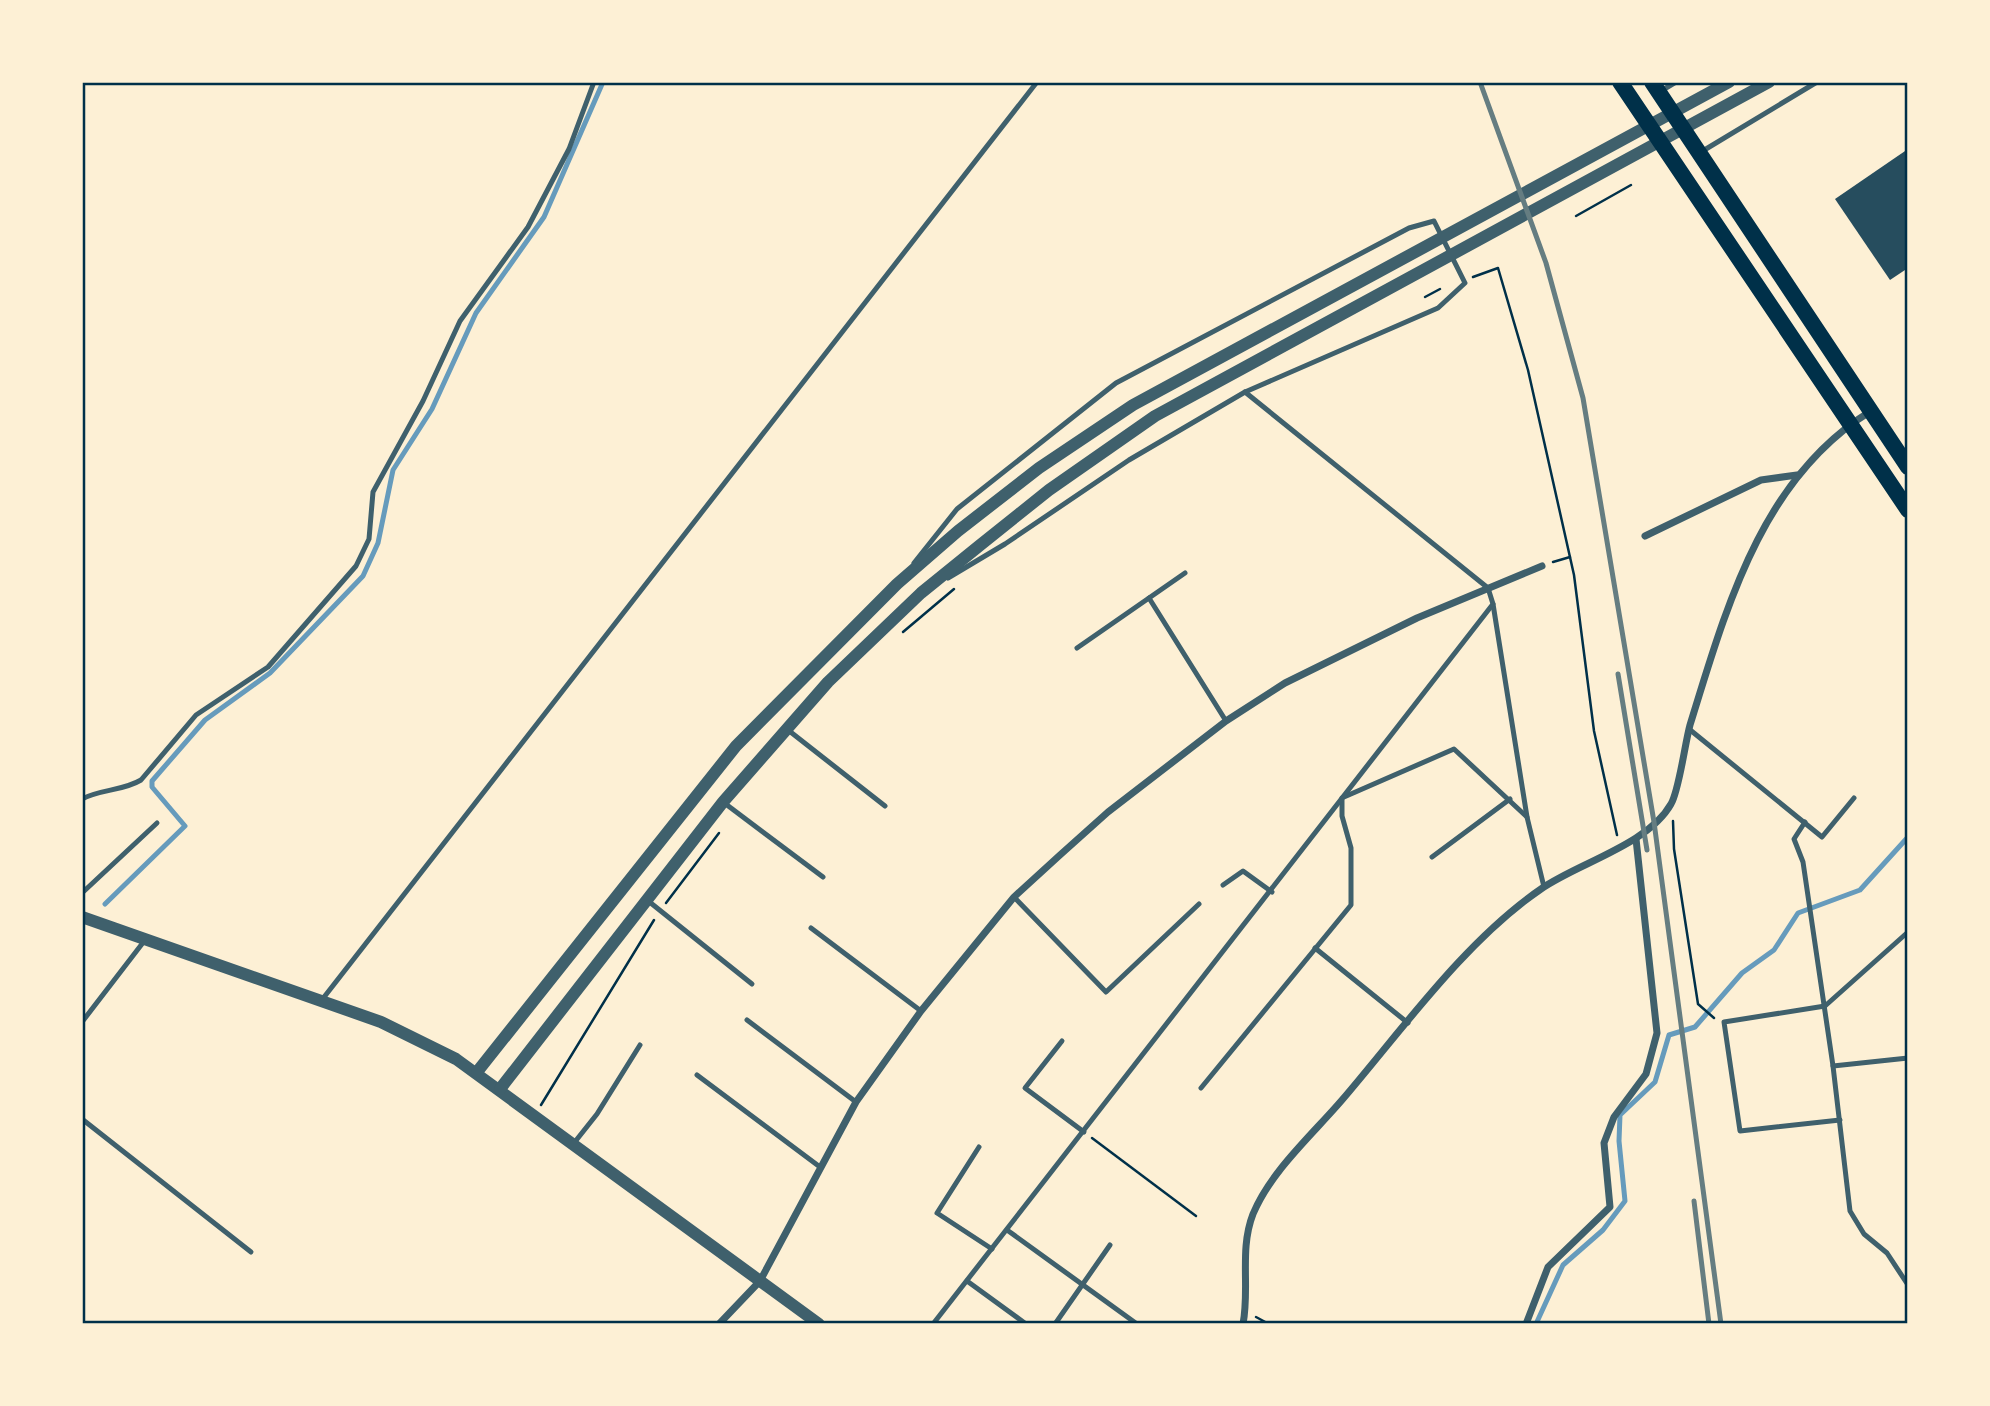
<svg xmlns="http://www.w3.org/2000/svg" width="1990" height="1406" viewBox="0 0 1990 1406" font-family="Rubik,sans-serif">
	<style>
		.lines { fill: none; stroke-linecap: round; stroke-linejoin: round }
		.stream { stroke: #669bbc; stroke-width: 5 }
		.building { fill: #264d5e }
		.path { stroke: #003049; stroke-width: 2.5 }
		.service { stroke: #3f606c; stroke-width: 5 }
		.minor { stroke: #3f606c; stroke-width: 7 }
		.tertiary { stroke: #3f606c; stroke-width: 12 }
		.primary { stroke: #003049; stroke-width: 16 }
		.rail { stroke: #657d81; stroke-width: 5 }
		.neatline { fill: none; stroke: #003049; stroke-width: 2.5 }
	</style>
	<rect width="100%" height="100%" fill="#fdf0d5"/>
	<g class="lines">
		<g class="stream">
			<polyline points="105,904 185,826 152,787 152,781 205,720 270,673 363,576 378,543 393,470 432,409 476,313 544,217 603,82"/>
			<polyline points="1536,1324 1563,1265 1603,1230 1625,1201 1619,1141 1620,1115 1655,1082 1669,1035 1695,1027 1742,973 1774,950 1798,913 1860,890 1908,837"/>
		</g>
	</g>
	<polygon class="building" points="1908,149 1908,268 1890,280 1835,199"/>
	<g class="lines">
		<g class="path">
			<polyline points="1576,216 1631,185"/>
			<polyline points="1473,277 1498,268 1528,370 1574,575 1594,731 1617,835"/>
			<polyline points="1425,297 1440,289"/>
			<polyline points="1553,562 1570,557"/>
			<polyline points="903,632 954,589"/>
			<polyline points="1673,821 1674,849 1698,1004 1714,1018"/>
			<polyline points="666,903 719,833"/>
			<polyline points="541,1105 654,920"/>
			<polyline points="1092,1138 1196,1216"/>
			<polyline points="1256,1317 1269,1324"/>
		</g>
		<g class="service">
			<polyline points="1661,91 1676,82"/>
			<polyline points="1701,152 1817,82"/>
			<polyline points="914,563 957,509 1116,383 1409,228 1434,221 1465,283 1438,308 1245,392 1129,460 1005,544 948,578"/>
			<polyline points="1149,598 1226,721"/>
			<polyline points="1493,604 1527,817 1544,887"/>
			<polyline points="1077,648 1185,573"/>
			<polyline points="1689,729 1822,837 1854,798"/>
			<polyline points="788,730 885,806"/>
			<polyline points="1344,797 1454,749 1527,817"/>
			<path d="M82,799C101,789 123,791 141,780L196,715L268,667L356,566L369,539L373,492L423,401L460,321L528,227L569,149L594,82"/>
			<polyline points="723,802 823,877"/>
			<polyline points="1805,822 1794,839 1803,862 1833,1066 1850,1211 1864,1234 1887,1253 1908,1285"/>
			<polyline points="1432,857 1510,799"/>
			<polyline points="1223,885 1243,871 1272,892"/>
			<polyline points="82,893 157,823"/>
			<polyline points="1014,897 1106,992 1199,904"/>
			<polyline points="647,900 752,984"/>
			<polyline points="811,928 921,1011"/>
			<polyline points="1315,948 1408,1023"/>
			<polyline points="321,1001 1037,82"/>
			<polyline points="747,1020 856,1102"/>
			<polyline points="82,1022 145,940"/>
			<polyline points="1062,1041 1025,1088 1084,1132"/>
			<polyline points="1833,1066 1908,1058"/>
			<polyline points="697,1075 820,1167"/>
			<polyline points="1201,1088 1351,905 1351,848 1342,816 1342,798"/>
			<polyline points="82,1119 251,1252"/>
			<polyline points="1840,1120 1740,1131 1724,1022 1825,1006 1908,932"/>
			<polyline points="574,1143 597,1114 640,1045"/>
			<polyline points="979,1147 937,1213 992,1249"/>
			<polyline points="1007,1230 1137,1324"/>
			<polyline points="967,1281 1026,1324"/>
			<polyline points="933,1324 1493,604 1488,588 1245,392"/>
			<polyline points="1055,1324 1110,1245"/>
		</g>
		<g class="minor">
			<polyline points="1645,536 1761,480 1797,475"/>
			<polyline points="719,1324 760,1281 856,1102 921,1011 1014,897 1060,855 1108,812 1226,721 1285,683 1417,618 1542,566"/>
			<path d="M1243,1324C1250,1288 1239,1250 1253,1214C1271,1171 1312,1135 1342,1100C1402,1030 1465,941 1541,889C1578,863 1648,845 1671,804C1679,791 1685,743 1690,725C1726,609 1761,478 1871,411"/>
			<polyline points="1526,1324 1548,1267 1610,1207 1604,1143 1614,1117 1646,1074 1657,1033 1636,839"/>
		</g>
		<g class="tertiary">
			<polyline points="82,917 381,1022 456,1059 819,1324"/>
			<polyline points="477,1072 736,746 897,584 958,531 1039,468 1133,405 1729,82"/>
			<polyline points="500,1089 723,802 828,682 921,593 979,546 1049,490 1155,416 1769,82"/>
		</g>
		<g class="primary">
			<polyline points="1620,82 1908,510"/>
			<polyline points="1652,82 1908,467"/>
		</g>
		<g class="rail">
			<polyline points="1480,82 1546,263 1583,398 1654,822 1721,1324"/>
			<polyline points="1618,674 1647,850"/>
			<polyline points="1694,1201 1709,1324"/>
		</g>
	</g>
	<rect width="1990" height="1406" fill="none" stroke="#fdf0d5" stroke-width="168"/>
	<rect x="84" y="84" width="1822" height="1238" class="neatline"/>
</svg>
